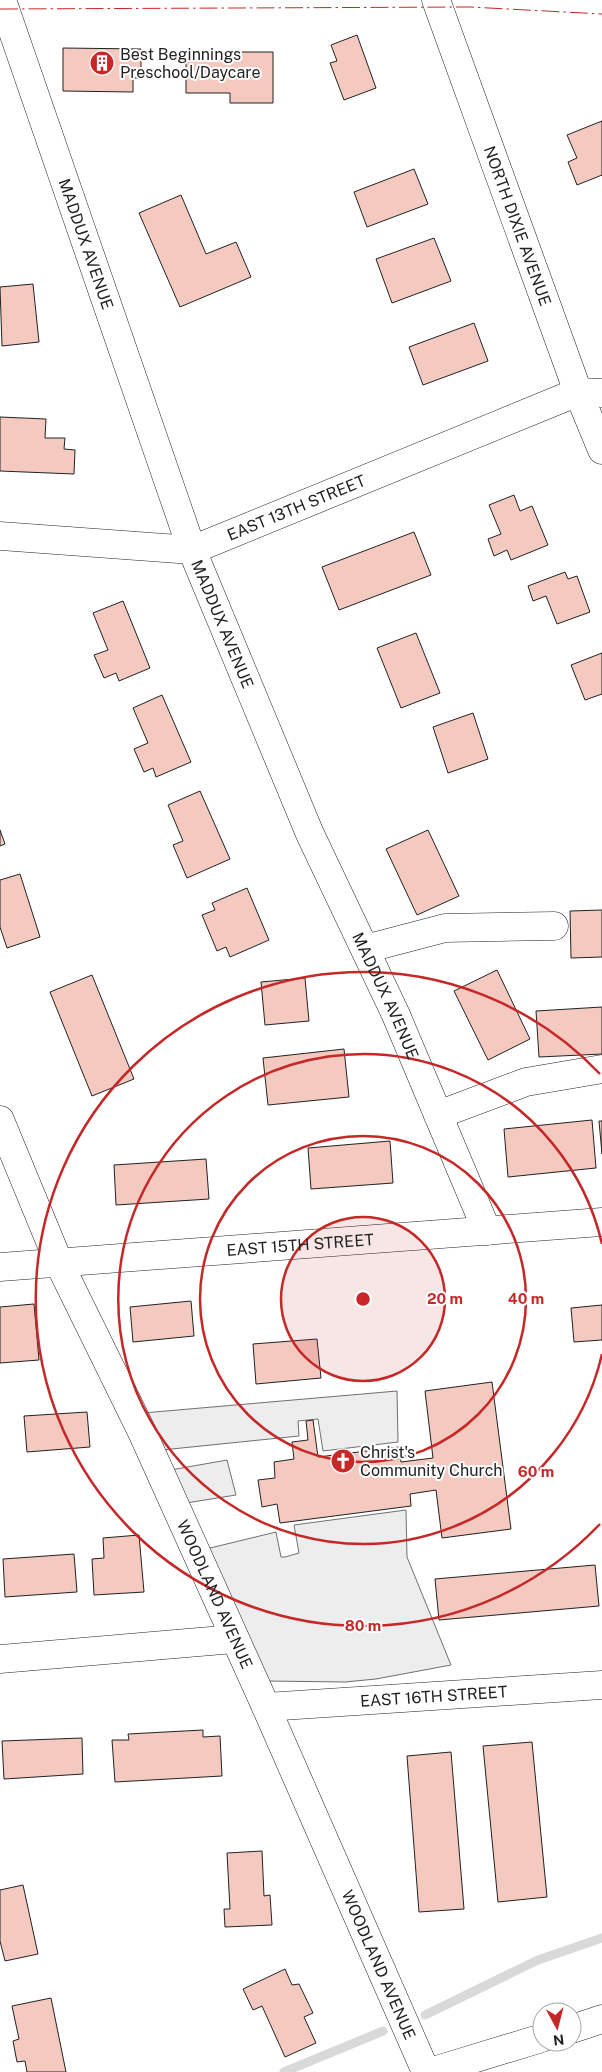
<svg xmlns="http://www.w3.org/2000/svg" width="602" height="2072" viewBox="0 0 602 2072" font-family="'Public Sans',sans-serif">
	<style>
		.parking { fill: #ededed; stroke: #6f6f6f }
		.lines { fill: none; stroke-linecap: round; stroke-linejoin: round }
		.stream { stroke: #d9d9d9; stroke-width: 9 }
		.building { fill: #f3c9c0; stroke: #222 }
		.minor-casing { stroke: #222; stroke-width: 29 }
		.minor { stroke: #fff; stroke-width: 28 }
		.power { stroke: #c62828; stroke-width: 1; stroke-dasharray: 18 4 2.5 4; stroke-linecap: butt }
		.ring { fill: none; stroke: #c62828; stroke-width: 2.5 }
		.labels { text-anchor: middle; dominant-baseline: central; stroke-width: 4; stroke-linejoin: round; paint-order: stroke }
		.poi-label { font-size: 16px; fill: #222; stroke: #fff; text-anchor: start }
		.street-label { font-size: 16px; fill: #222; stroke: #fff }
		.centre { fill: #c62828; stroke: #fff; stroke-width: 2.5 }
		.ring-label { font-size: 15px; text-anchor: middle; font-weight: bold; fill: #c62828; stroke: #fff; stroke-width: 4; stroke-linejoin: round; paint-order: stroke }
	</style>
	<rect width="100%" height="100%" fill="#fff"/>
	<g class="parking">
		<polygon points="397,1391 398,1442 323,1451 318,1419 298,1421 299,1436 162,1450 143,1413"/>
		<polygon points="227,1460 236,1495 180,1504 165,1471"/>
		<polygon points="406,1510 407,1557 451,1665 376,1679 345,1682 265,1681 202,1550 276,1532 281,1557 285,1557 299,1553 294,1525"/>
	</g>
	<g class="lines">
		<g class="stream">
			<polyline points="425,2015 538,1960 602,1938"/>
			<polyline points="284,2072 383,2031"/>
		</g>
	</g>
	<g class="building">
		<polygon points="357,35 376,88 344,100 330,63 337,61 331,45"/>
		<polygon points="63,48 141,49 141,78 133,78 133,92 63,91"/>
		<polygon points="227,52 273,52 273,103 230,103 230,93 186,93 186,59 227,59"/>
		<polygon points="602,121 602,175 577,185 568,162 577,158 567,135"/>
		<polygon points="414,169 428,204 367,227 354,192"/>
		<polygon points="181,195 206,254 236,242 251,277 180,307 139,213"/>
		<polygon points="434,238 451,281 392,303 376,259"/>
		<polygon points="33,284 39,342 2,346 0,287"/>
		<polygon points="474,323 488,361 423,385 409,347"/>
		<polygon points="0,417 46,419 45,438 65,438 64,449 75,450 74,474 0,471"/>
		<polygon points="514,495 520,511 532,506 548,545 511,560 507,550 494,556 488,539 501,534 489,505"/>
		<polygon points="414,532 431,575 339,610 322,567"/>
		<polygon points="565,572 568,579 577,576 590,612 557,624 546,596 533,601 528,586"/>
		<polygon points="123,601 150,668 119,681 116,673 104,678 94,655 108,650 93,613"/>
		<polygon points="416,633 440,693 401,708 377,648"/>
		<polygon points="602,653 602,694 585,700 571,665"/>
		<polygon points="162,695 191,762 156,777 153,768 144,772 134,749 148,743 133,708"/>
		<polygon points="473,713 488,759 448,773 433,727"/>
		<polygon points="200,791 230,859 187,878 173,845 183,841 168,805"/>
		<polygon points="0,830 5,844 0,846"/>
		<polygon points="428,830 459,896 417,915 386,849"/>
		<polygon points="20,874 40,937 7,948 0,927 0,880"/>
		<polygon points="247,888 269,940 230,957 226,947 217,951 202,915 215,910 212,903"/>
		<polygon points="602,910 602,957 571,958 570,911"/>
		<polygon points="497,970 530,1039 488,1060 454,991"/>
		<polygon points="92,975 134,1079 92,1096 50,992"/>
		<polygon points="305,978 309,1021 265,1025 261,982"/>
		<polygon points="602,1007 602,1054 539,1057 536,1011"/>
		<polygon points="344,1049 349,1097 268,1105 263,1058"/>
		<polygon points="592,1120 596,1168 508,1177 504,1129"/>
		<polygon points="599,1121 602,1121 602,1154"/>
		<polygon points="390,1141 393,1183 311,1189 308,1148"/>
		<polygon points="206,1159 209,1199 116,1205 114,1165"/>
		<polygon points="191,1301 194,1336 133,1342 130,1307"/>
		<polygon points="34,1304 39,1360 0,1363 0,1307"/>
		<polygon points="602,1305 602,1340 574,1342 571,1308"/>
		<polygon points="317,1339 321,1378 256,1384 253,1344"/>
		<polygon points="492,1382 511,1529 442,1538 436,1490 410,1494 411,1506 280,1523 277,1504 262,1507 258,1480 275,1478 274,1462 294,1459 292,1442 308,1440 306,1421 313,1420 318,1457 399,1447 401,1462 433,1458 425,1391"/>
		<polygon points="87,1412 90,1447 27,1452 24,1416"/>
		<polygon points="139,1535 144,1592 94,1595 92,1559 104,1558 103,1538"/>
		<polygon points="74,1554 77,1592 5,1597 3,1559"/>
		<polygon points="595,1565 599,1606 439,1620 435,1579"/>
		<polygon points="203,1730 203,1737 220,1736 222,1776 115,1782 112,1740 129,1740 128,1734"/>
		<polygon points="82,1738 83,1774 4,1779 2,1741"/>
		<polygon points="532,1742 547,1897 498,1902 483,1746"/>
		<polygon points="451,1752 464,1909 419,1912 407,1756"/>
		<polygon points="262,1851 264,1896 270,1895 272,1925 225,1927 224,1909 230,1909 227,1853"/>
		<polygon points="23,1885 38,1954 5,1961 0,1941 0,1890"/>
		<polygon points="285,1969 292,1985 299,1984 313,2013 304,2017 316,2043 285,2057 262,2006 253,2010 243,1989"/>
		<polygon points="51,1998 66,2072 27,2072 25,2061 17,2062 13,2041 19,2039 12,2006"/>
	</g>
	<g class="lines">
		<defs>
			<g id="minor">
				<path id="s1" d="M2,0L192,550L310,834L396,1015L487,1231"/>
				<path id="s2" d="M436,0L578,392L602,450"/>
				<path id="s3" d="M0,536L192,550L578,392L602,393"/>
				<polyline points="365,949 445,928 554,926"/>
				<polyline points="438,1115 526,1082 602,1069"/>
				<path id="s4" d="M0,1120L59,1263L142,1432L266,1707L426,2072"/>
				<path id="s5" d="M0,1267L602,1222"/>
				<polyline points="0,1659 234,1639"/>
				<path id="s6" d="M266,1707L602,1685"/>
				<polyline points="572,2029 602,2019"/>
				<polyline points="430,2072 542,2038"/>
			</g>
		</defs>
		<use href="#minor" class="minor-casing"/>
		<use href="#minor" class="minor"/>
		<polyline class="power" points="0,9 470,7 602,14"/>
	</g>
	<circle cx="363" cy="1299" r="82" fill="#c62828" fill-opacity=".12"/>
	<g class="ring">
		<circle cx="363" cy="1299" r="82"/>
		<circle cx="363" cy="1299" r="163"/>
		<path d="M602 1354A245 245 0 1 1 602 1244"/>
		<path d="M600 1524A327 327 0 1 1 600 1074"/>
	</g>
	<defs>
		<symbol id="building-disc" viewBox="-11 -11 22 22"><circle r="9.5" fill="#c62828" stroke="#fff"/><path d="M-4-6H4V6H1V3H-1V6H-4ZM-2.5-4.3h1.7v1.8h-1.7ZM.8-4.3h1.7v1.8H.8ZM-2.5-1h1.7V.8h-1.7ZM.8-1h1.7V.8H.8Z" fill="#fff"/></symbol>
		<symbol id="church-disc" viewBox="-11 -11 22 22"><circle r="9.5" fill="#c62828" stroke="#fff"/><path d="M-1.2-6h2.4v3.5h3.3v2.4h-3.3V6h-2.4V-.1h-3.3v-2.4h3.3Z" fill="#fff"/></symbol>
	</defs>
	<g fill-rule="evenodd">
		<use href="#building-disc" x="88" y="49" width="28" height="28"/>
		<use href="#church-disc" x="329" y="1447" width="28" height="28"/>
	</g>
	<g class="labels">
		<g class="poi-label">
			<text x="120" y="54">Best Beginnings<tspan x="120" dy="18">Preschool/Daycare</tspan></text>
			<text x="360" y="1452">Christ's<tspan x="360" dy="18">Community Church</tspan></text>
		</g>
		<g class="street-label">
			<text stroke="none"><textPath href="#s2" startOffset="240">NORTH DIXIE AVENUE</textPath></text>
			<text stroke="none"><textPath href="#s1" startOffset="258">MADDUX AVENUE</textPath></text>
			<text stroke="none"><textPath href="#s3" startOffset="305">EAST 13TH STREET</textPath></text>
			<text stroke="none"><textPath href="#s1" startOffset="662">MADDUX AVENUE</textPath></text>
			<text stroke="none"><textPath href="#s1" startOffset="1068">MADDUX AVENUE</textPath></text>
			<text stroke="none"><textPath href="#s5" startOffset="301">EAST 15TH STREET</textPath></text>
			<text stroke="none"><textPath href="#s4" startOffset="521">WOODLAND AVENUE</textPath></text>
			<text stroke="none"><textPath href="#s6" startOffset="168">EAST 16TH STREET</textPath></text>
			<text stroke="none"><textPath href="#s4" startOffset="926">WOODLAND AVENUE</textPath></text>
		</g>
	</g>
	<circle cx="363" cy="1299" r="8" class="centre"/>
	<g class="ring-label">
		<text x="445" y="1304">20 m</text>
		<text x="526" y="1304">40 m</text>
		<text x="536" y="1477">60 m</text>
		<text x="363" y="1631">80 m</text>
	</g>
	<g transform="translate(557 2027) rotate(173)"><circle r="24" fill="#ffffff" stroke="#a7a7a7"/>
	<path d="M0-4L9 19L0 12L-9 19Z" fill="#c62828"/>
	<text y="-8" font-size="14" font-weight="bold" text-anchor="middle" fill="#222222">N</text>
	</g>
</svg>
